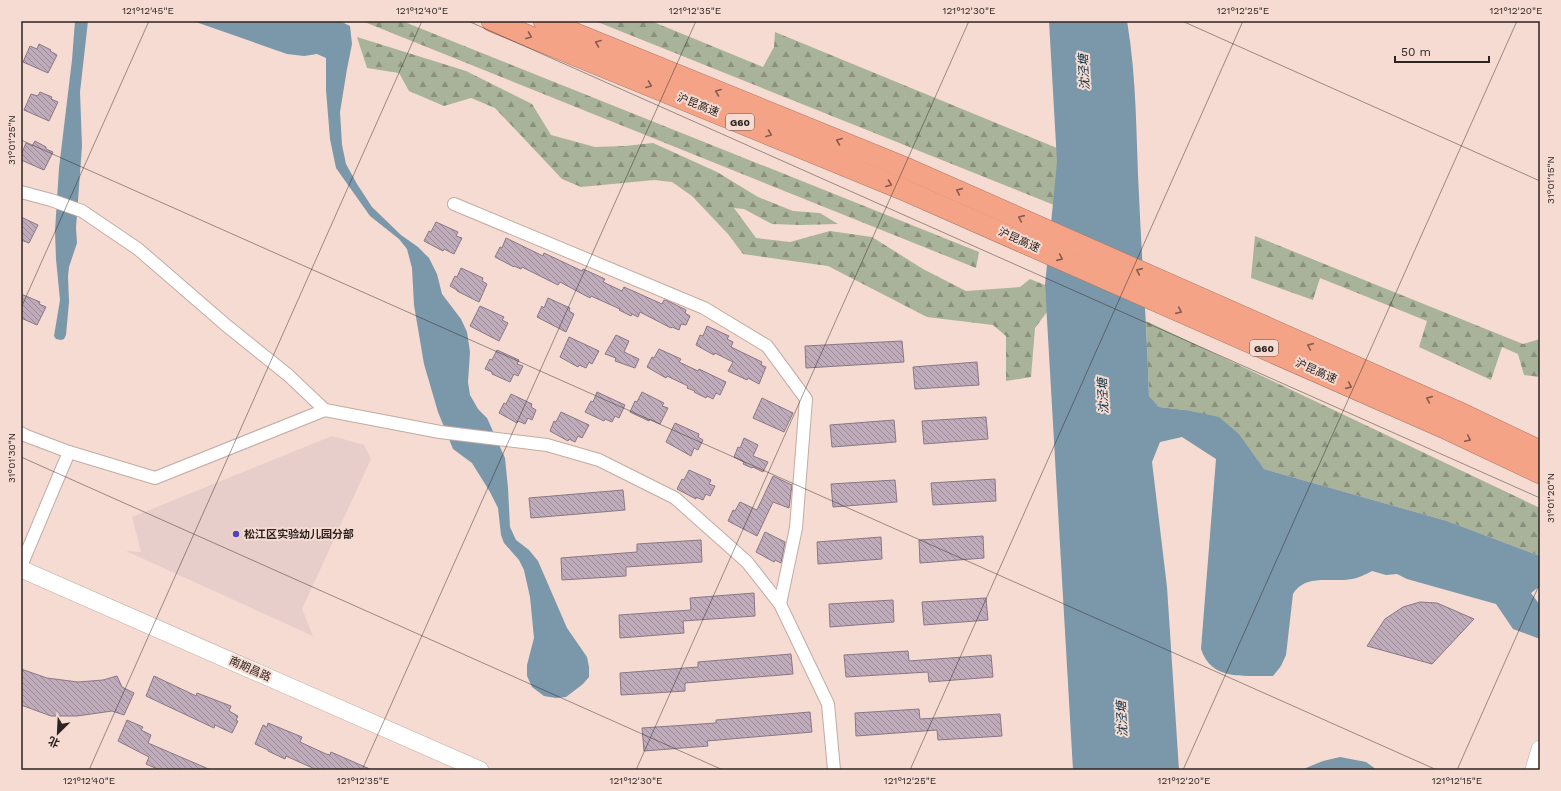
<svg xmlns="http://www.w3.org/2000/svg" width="1561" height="791" viewBox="0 0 1561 791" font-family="'Work Sans','Noto Sans SC',sans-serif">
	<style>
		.education { fill: #e7ceca }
		.forest { fill: url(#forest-firs) }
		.water { fill: #7b97aa }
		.building { fill: url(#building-back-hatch); stroke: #8b7786 }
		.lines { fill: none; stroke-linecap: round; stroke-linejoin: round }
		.street-casing { stroke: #c4aba2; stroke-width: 14 }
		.secondary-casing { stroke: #c4aba2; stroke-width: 18 }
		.highway-casing { stroke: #ae7663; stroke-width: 22 }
		.street { stroke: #fff; stroke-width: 12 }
		.secondary { stroke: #fff; stroke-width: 17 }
		.highway { stroke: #f4a387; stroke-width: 21 }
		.oneway { stroke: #875d4e }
		.ticks { fill: none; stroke: #2d2320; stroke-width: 1; stroke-opacity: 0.45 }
		.poi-dot { fill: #5442ba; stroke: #f5dbd1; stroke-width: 1.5 }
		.labels { text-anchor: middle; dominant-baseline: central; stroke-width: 4; stroke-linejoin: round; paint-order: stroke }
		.shield { fill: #f5dbd1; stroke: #695a55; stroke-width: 1 }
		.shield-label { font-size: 10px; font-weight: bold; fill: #2d2320 }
		.street-label { font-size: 11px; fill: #2d2320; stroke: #f5dbd1 }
		.poi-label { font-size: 11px; font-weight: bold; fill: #2d2320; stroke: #f5dbd1; text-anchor: start }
		.water-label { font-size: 12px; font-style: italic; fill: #0a3147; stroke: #f5dbd1 }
		.neatline { fill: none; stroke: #2d2320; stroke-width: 1.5 }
		.ticks-label { font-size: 10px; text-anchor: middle; fill: #2d2320 }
	</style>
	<defs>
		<pattern id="forest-firs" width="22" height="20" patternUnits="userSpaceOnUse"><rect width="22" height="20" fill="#a8b399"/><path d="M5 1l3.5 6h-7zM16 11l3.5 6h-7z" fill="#89917c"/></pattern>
		<pattern id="building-back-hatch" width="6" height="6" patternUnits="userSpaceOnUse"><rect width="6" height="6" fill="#c0abbb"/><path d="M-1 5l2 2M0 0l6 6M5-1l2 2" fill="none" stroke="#9c8b98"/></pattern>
	</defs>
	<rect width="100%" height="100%" fill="#f5dbd1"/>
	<polygon class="education" points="332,436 364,445 371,459 302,609 313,636 126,551 141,552 132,517"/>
	<g class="forest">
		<polygon points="362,21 402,21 979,252 976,268"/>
		<polygon points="595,21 651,21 763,67 774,47 775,32 1057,148 1059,207"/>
		<polygon points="357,37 466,71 532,104 551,135 595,147 625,146 653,143 717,172 758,197 793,211 820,213 838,224 801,225 772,224 744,209 734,208 756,238 790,242 830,231 872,237 923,269 966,291 1020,287 1030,279 1045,285 1047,312 1035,328 1031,377 1006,381 1006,336 993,325 927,317 828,266 743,254 728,234 692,196 672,182 654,180 581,187 562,179 495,108 471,98 444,106 409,91 399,73 367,68"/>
		<polygon points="1255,236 1523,344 1540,339 1540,377 1524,375 1518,354 1502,347 1491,380 1419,347 1427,321 1320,278 1313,300 1251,278"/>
		<polygon points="1146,321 1540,508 1540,556 1447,521 1264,469 1240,435 1185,410 1159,407 1149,396"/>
	</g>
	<g class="water">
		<polygon points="75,21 88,21 80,92 82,146 76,228 77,243 69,267 68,276 69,302 66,335 64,339 61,340 56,339 54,336 60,300 56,259 55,231 59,168 72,60"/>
		<polygon points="193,21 340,21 350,26 352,44 347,69 340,112 342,145 346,164 357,184 372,207 401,235 418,247 429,258 437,274 442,294 461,319 467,332 470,352 468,382 470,395 478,409 487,418 505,458 508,488 510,527 516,540 529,550 538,561 567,628 587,657 589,667 589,677 583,684 566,697 556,698 544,696 532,687 527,676 527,665 534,638 530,597 524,570 519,560 504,543 501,535 498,508 490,492 472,463 453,449 438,412 424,364 414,305 412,268 407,249 399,239 370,216 336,168 330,139 326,90 326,58 317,54 304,56 287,54"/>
		<path d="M1049,21H1127C1137,79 1136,138 1139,196C1142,263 1147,330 1149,396L1159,407L1185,410L1219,417L1240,435L1264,469L1447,521L1540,556V586L1531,593L1540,605V639L1513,629L1496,604L1407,579L1397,574L1386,575L1372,571C1366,574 1359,578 1352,579C1331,583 1306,573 1293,594L1286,655L1281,666L1273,676C1245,675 1212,682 1201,649L1216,459L1182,437L1160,442L1152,462L1167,587L1179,770H1073L1045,285L1057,162Z"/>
		<polygon points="1340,757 1366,762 1377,770 1301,770 1323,761"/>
	</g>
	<g class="building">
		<polygon points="39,44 51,50 50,51 57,55 48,73 23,62 30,46 37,49"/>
		<polygon points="40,92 52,97 51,99 58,102 49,121 24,110 31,94 38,96"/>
		<polygon points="35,141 46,147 46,149 53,152 44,170 21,160 21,155 26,143 32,146"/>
		<polygon points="21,217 38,225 29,243 21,240"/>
		<polygon points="436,222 458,232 456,236 462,238 454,254 444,249 443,251 424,241 429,231 431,232"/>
		<polygon points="506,238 543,256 544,253 582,271 583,269 605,279 603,282 622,291 624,287 662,304 664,300 666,300 686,310 685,313 690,316 686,325 681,324 679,330 672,327 671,328 640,312 638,317 632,314 631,316 619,310 620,309 591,296 590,298 560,282 558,285 522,267 521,269 514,266 514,267 495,257 500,247 502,248"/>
		<polygon points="461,268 483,278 482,281 487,284 479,302 457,291 457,290 450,286 455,276 457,277"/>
		<polygon points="21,294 40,302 39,304 46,307 37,325 21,318"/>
		<polygon points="548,298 570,308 569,311 574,314 566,332 537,317 542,306 544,308"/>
		<polygon points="480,306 504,317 502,320 508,323 499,341 470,326"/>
		<polygon points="707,326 729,336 727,339 733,342 731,347 762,362 761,365 766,367 759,384 748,378 747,380 728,371 733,362 715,353 714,355 696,345 700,335 703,336"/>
		<polygon points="616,335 629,341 624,352 639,359 635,368 615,361 616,358 605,354"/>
		<polygon points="569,337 599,351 592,364 589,362 586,368 579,365 578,367 560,357"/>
		<polygon points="902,341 904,362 806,368 805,346"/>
		<polygon points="659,349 681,359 679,362 698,371 699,369 726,382 720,395 716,393 713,399 707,396 706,398 694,392 695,391 687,388 688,386 667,376 666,378 647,367 652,357 654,358"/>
		<polygon points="497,350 519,360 517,364 523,366 518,376 514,374 510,382 492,374 492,372 485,369 490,359 492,360"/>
		<polygon points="977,362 979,385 915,389 913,367"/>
		<polygon points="597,392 625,405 619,418 615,416 612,422 605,419 604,421 585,412 591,401 593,402"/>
		<polygon points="642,392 664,403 662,406 668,408 660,424 650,419 649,421 630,412 635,401 637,402"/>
		<polygon points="511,394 532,404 531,407 536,410 532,420 528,418 525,424 518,421 517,423 499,413 504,403 506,404"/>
		<polygon points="762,398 793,413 784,432 753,418"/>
		<polygon points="561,412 589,425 582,438 578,436 575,442 569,439 568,441 550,431 554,421 556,422"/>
		<polygon points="986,417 988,439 924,444 922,421"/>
		<polygon points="894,420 896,442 832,447 830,425"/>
		<polygon points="675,423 699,434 698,437 703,440 698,450 694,448 691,456 666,442"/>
		<polygon points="744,438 758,445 753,456 768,462 763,472 753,467 752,468 743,464 744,462 734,457 738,447 740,448"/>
		<polygon points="689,470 711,480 709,484 715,486 710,496 706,494 703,500 696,497 696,499 677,489 682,479 684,480"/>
		<polygon points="773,476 792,485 789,508 773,502 757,536 728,521 733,510 735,511 740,502 757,510"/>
		<polygon points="995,479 996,501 933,505 931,483"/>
		<polygon points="895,480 897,502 833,507 831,484"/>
		<polygon points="623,490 625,510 531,518 529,498"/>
		<polygon points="765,532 785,542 781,563 775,560 774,562 756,552"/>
		<polygon points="983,536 984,558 920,563 919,540"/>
		<polygon points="881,537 882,559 818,564 817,542"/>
		<polygon points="701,540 702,562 626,567 626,576 562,580 561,558 637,552 637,544"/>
		<polygon points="754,593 755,616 683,621 684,633 620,638 619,615 691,610 690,598"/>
		<polygon points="986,598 988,620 924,625 922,602"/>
		<polygon points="893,600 894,622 830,627 829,604"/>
		<polygon points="1420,602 1437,603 1474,619 1432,664 1367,646 1385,619 1403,607"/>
		<polygon points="908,651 909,661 991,655 993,677 929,682 928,672 846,677 844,655"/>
		<polygon points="791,654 793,674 685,683 685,691 621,695 620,673 698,667 698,662"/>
		<polygon points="21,669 47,678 78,682 103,680 117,676 122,687 134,693 124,715 112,711 77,716 51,716 21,705"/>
		<polygon points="154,676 192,694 196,696 197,693 231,706 229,711 238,716 236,720 238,721 232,733 215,725 214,728 146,696"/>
		<polygon points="919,709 920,719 1000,714 1002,736 938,740 937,730 856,736 855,713"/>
		<polygon points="810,712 812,732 707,741 708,746 644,751 642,728 716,723 716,720"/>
		<polygon points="127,720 143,727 141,730 151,735 148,743 211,770 160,770 146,764 149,757 118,741"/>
		<polygon points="268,723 302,737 300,742 326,754 330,755 331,752 372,770 317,770 286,756 285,759 268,751 268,750 255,744 263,725 267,727"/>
	</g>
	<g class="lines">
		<defs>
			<g id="street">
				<polyline points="21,192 51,200 82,211 138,249 227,326 288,375 325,410"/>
				<polyline points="454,204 704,308 767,346 806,399 796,528 780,604"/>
				<polyline points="21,433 24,435 69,452 155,478 325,410 440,432 547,445 599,460 675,498 747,562 780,604 828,704 834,770"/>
				<polyline points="21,566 69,452"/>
			</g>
			<g id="secondary">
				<polyline points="21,569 480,770"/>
				<polyline points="1534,770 1540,749"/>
			</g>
			<g id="highway">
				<polyline points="492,21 902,189 1449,430 1540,473"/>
				<polyline points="544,21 908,169 1458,412 1540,451"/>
			</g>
		</defs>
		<use href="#street" class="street-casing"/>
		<use href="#secondary" class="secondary-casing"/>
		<use href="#highway" class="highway-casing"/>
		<use href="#street" class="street"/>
		<use href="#secondary" class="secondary"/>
		<use href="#highway" class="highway"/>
	</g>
	<defs><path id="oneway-chevron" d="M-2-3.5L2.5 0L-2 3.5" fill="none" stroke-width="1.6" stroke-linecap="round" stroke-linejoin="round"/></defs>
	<g class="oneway">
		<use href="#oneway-chevron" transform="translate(529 36) rotate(22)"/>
		<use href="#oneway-chevron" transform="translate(598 43) rotate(-158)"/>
		<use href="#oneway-chevron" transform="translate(649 85) rotate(22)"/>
		<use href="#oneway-chevron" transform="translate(718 92) rotate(-158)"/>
		<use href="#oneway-chevron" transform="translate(769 134) rotate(22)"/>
		<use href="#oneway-chevron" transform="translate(839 141) rotate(-158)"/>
		<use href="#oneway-chevron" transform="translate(889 184) rotate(22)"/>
		<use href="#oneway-chevron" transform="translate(959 191) rotate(-156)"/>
		<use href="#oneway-chevron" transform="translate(1021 218) rotate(-156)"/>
		<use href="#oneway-chevron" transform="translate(1060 258) rotate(24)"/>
		<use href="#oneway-chevron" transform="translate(1139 271) rotate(-156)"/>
		<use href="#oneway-chevron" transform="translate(1179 311) rotate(24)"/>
		<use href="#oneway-chevron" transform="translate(1310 346) rotate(-156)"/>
		<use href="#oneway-chevron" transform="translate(1349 386) rotate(24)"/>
		<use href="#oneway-chevron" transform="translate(1429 399) rotate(-156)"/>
		<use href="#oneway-chevron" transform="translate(1468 439) rotate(25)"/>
	</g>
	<path class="ticks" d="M468,21L1540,498M1182,21L1540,181M21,140L1437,770M21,308L149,21M21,457L723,770M89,770L422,21M362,770L696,21M636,770L969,21M910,770L1243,21M1183,770L1517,21M1457,770L1540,583"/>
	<circle class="poi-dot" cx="236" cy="534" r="4"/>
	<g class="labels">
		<g class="shield">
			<rect x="726" y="114" width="28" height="16" rx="3"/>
			<rect x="1250" y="340" width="28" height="16" rx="3"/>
		</g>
		<g class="shield-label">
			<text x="740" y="122">G60</text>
			<text x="1264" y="348">G60</text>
		</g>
		<g class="street-label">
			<text transform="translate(698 105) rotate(22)">沪昆高速</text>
			<text transform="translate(1019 240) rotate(24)">沪昆高速</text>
			<text transform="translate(1316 371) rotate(24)">沪昆高速</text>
			<text transform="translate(250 669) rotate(24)">南期昌路</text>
		</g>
		<g class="poi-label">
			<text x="244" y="534">松江区实验幼儿园分部</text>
		</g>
		<g class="water-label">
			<text transform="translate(1084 72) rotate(-93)">沈泾塘</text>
			<text transform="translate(1103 396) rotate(-93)">沈泾塘</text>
			<text transform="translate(1122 719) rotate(-93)">沈泾塘</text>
		</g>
	</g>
	<rect width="1561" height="791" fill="none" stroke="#f5dbd1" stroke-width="44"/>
	<g transform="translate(58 733) rotate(204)" stroke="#f5dbd1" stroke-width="3" paint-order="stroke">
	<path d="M0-3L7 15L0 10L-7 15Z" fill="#2d2320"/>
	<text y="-6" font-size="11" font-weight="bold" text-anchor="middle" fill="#2d2320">北</text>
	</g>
	<path d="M1395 56v6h94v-6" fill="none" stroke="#2d2320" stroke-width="2"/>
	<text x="1401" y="56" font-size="12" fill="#2d2320" stroke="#f5dbd1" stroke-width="3" paint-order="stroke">50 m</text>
	<rect x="22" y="22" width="1517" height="747" class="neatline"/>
	<g class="ticks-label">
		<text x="148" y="14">121°12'45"E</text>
		<text x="422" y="14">121°12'40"E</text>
		<text x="695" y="14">121°12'35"E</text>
		<text x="969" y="14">121°12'30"E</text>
		<text x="1243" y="14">121°12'25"E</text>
		<text x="1516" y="14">121°12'20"E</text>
		<text transform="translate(11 140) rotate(-90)" y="4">31°01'25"N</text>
		<text transform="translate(1550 180) rotate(-90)" y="4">31°01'15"N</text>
		<text transform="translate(11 458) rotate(-90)" y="4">31°01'30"N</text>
		<text transform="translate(1550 498) rotate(-90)" y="4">31°01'20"N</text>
		<text x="89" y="784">121°12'40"E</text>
		<text x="363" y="784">121°12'35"E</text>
		<text x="636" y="784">121°12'30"E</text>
		<text x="910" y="784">121°12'25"E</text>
		<text x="1184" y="784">121°12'20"E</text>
		<text x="1457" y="784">121°12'15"E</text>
	</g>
</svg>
